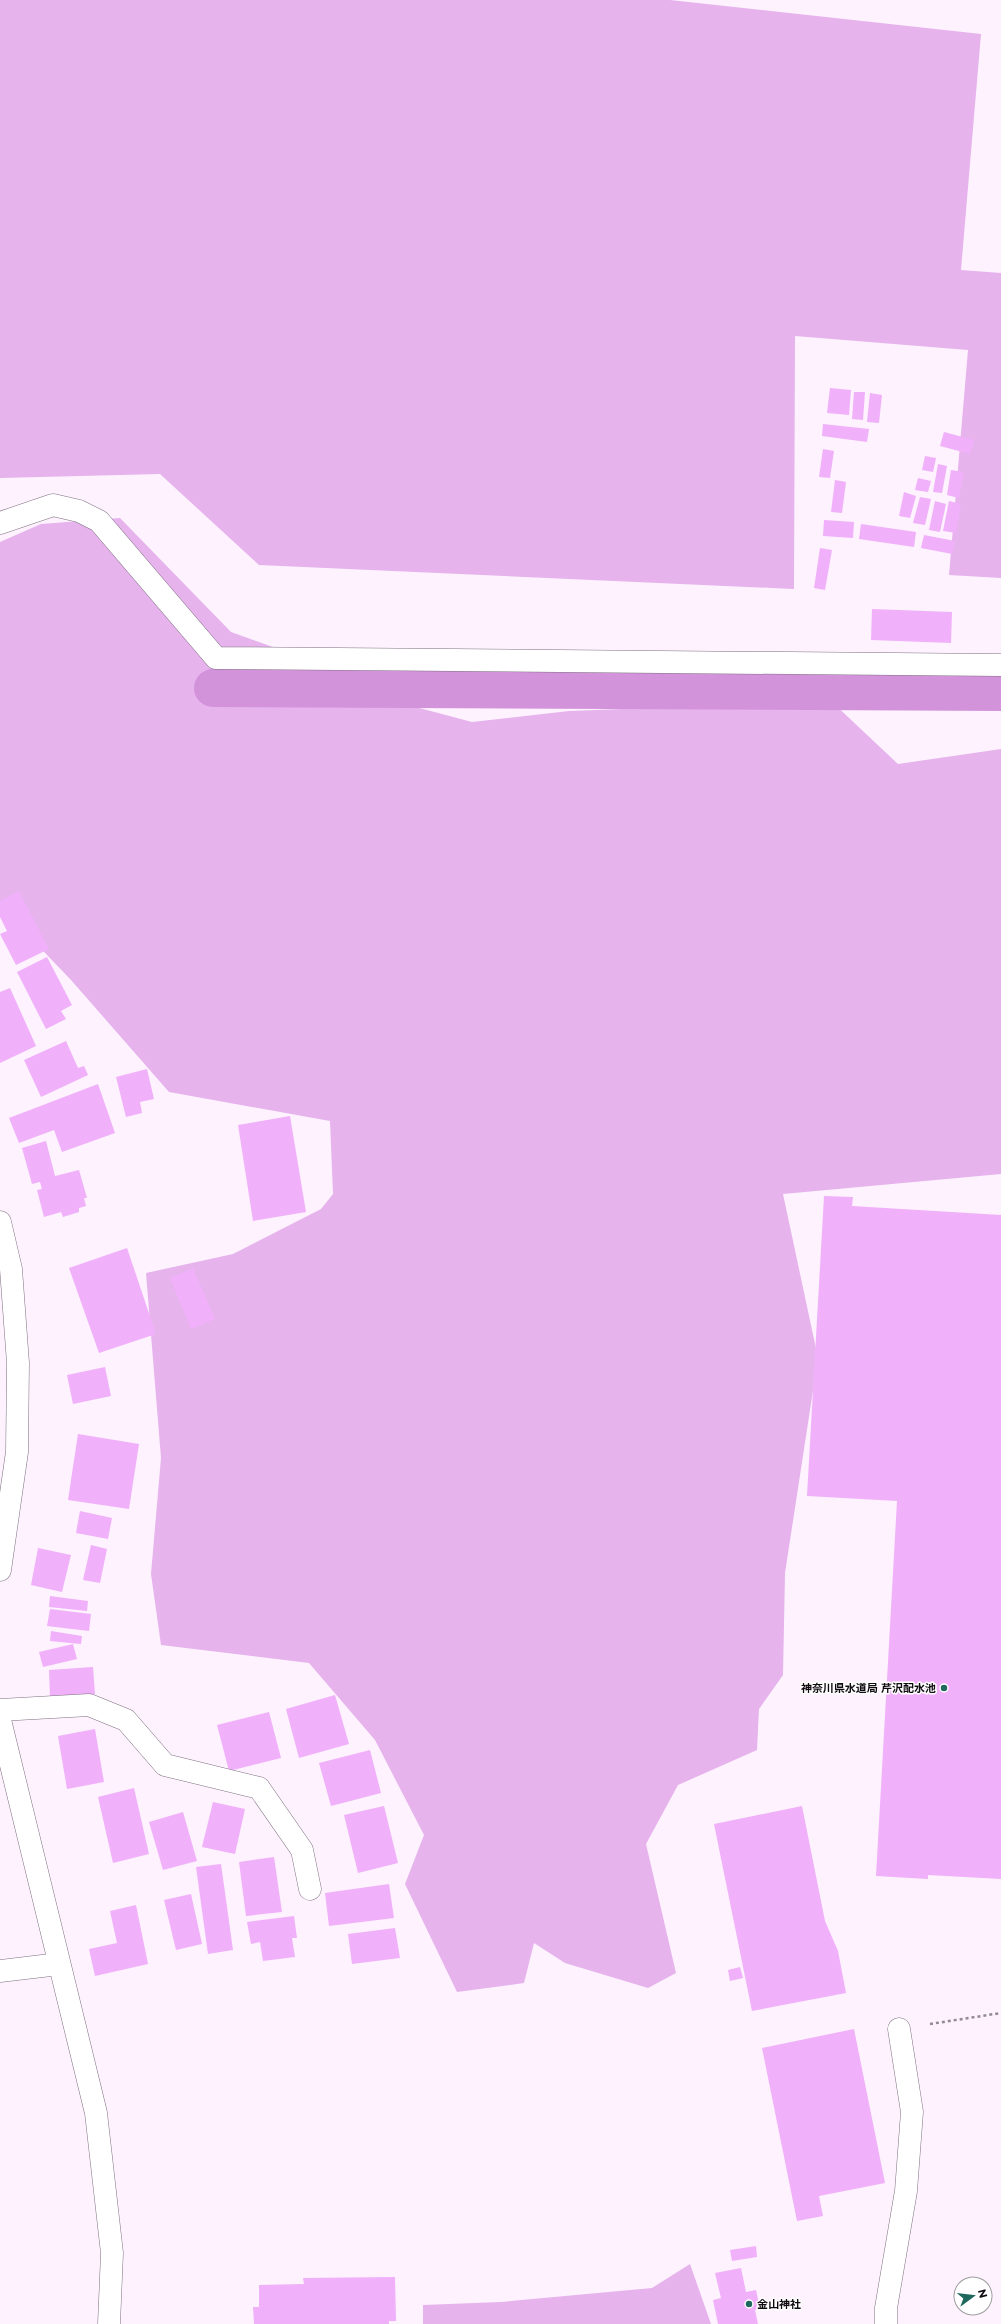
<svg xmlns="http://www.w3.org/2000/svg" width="1001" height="2324" viewBox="0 0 1001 2324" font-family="Montserrat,'Noto Sans JP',sans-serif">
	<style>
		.green { fill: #e6b3ed }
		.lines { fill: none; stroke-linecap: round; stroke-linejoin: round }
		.canal { stroke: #d393db; stroke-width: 38 }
		.building { fill: #f1b0fa }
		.street-casing { stroke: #7f7081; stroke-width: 23 }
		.secondary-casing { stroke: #7f7081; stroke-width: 23 }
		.path { stroke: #938b94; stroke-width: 2.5; stroke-dasharray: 3 3; stroke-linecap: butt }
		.street { stroke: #fff; stroke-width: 22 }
		.secondary { stroke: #fff; stroke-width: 22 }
		.poi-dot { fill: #1f685e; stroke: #fff; stroke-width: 1.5 }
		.labels { text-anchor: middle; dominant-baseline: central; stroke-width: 3; stroke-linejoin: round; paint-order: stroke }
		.poi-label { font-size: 11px; font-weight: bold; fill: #100b11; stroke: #fff; text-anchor: end }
	</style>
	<rect width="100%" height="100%" fill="#fdf2fe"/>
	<g class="green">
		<polygon points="0,0 670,0 981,34 961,270 1001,273 1001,578 949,575 968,350 795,336 794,589 259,565 160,474 0,478"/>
		<polygon points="120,518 231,632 365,680 408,705 472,722 569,711 831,701 898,764 1001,749 1001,1174 783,1194 818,1358 785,1573 783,1675 759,1709 757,1750 678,1785 646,1844 676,1973 648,1988 565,1963 534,1943 524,1983 457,1992 405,1884 424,1835 375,1740 309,1663 161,1645 151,1574 161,1458 146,1273 233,1254 321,1209 333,1194 330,1121 169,1092 71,980 0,906 0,542 41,524"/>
		<polygon points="690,2264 711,2324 423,2324 423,2305 501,2302 652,2288"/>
	</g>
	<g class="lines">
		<polyline class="canal" points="213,688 1001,692"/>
	</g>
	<g class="building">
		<polygon points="830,388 851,390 849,415 827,413"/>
		<polygon points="854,392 865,392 863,420 852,419"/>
		<polygon points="870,393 882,395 879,423 867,422"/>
		<polygon points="823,424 869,429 867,442 822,436"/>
		<polygon points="944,432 974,440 970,454 940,446"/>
		<polygon points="823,449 834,451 830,478 819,477"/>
		<polygon points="925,456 936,458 933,472 922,470"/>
		<polygon points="938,464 947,466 942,493 933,492"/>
		<polygon points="951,470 964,472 959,498 947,495"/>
		<polygon points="918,478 931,481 928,492 915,490"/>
		<polygon points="835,480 846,482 842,513 831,512"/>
		<polygon points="904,492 916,496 910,518 899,516"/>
		<polygon points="920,497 931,499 925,525 913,523"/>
		<polygon points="935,501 946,504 940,532 929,530"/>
		<polygon points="949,501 961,504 956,533 943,531"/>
		<polygon points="824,520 854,522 853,538 823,536"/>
		<polygon points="861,524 916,532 914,547 859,539"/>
		<polygon points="924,535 955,541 952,554 921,548"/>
		<polygon points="820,548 832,550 825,590 814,588"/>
		<polygon points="872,609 952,612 951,643 871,640"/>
		<polygon points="19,891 49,949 16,965 0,934 7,931 0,917 0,901"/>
		<polygon points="47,957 72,1005 61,1011 66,1019 46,1029 17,972"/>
		<polygon points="10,988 36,1046 0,1063 0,992"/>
		<polygon points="66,1041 78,1068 84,1066 88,1075 41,1097 24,1060"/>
		<polygon points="147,1069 154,1099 140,1102 142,1113 126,1117 116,1077"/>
		<polygon points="98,1084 115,1133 62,1152 54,1130 19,1143 9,1118"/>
		<polygon points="290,1116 306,1212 253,1221 238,1125"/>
		<polygon points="46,1141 55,1176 79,1170 87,1198 84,1198 86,1206 79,1208 79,1212 63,1217 61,1212 44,1217 37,1190 42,1189 40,1182 32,1184 22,1148"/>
		<polygon points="824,1196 853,1197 852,1206 1001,1215 1001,1879 928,1875 928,1879 876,1876 897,1501 807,1496"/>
		<polygon points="127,1248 156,1334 99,1353 69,1268"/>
		<polygon points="193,1268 215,1319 191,1329 170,1278"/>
		<polygon points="105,1367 111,1396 73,1404 67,1375"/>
		<polygon points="78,1434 139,1444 129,1509 68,1500"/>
		<polygon points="80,1511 112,1518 108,1539 76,1533"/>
		<polygon points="91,1545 107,1549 100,1583 83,1580"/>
		<polygon points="38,1548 71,1555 62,1592 31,1585"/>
		<polygon points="50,1596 88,1601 87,1611 49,1607"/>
		<polygon points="50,1609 91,1614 89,1631 47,1626"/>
		<polygon points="51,1631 82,1636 81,1644 50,1641"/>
		<polygon points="73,1644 77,1659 43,1667 39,1652"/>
		<polygon points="93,1667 95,1694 50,1697 49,1670"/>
		<polygon points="335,1695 349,1744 299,1758 286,1709"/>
		<polygon points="269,1712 281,1758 229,1771 217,1725"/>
		<polygon points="95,1729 104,1782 67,1789 58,1736"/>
		<polygon points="370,1750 381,1793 331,1806 319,1763"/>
		<polygon points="134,1788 149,1854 113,1863 98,1797"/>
		<polygon points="213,1802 245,1809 235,1854 202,1847"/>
		<polygon points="384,1806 398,1863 358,1873 344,1815"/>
		<polygon points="802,1806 825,1921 838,1951 846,1993 752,2011 714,1824"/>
		<polygon points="183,1812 197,1861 163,1870 149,1822"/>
		<polygon points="274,1857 282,1912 246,1916 239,1862"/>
		<polygon points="221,1864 233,1950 208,1954 196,1867"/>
		<polygon points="389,1884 394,1918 329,1926 325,1893"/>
		<polygon points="191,1894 202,1944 176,1950 164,1900"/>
		<polygon points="136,1905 148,1964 95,1976 89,1949 117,1943 110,1911"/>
		<polygon points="294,1916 297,1938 292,1938 295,1957 263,1961 260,1942 251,1944 247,1922"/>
		<polygon points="395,1928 400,1958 352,1964 348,1934"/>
		<polygon points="740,1967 743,1978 730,1981 728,1970"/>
		<polygon points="854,2029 885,2183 819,2196 823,2216 797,2221 762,2048"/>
		<polygon points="756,2246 757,2257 732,2261 730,2250"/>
		<polygon points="741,2268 746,2292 756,2290 760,2309 755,2310 758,2324 718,2324 713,2300 721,2298 715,2273"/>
		<polygon points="395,2277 396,2321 389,2321 389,2324 254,2324 253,2307 259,2307 259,2285 304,2284 303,2278"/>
	</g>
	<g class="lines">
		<defs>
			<g id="street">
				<polyline points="0,523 53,505 79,511 99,521 216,658 1001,665"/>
				<polyline points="0,1710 89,1705 126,1720 165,1765 259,1788 302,1850 310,1889"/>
				<polyline points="0,1971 59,1964"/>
				<polyline points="886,2324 886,2308 906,2191 912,2112 899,2029"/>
			</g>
			<g id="secondary">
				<polyline points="0,1222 11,1269 18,1363 17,1452 0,1570"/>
				<polyline points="0,1720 96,2113 112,2253 109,2324"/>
			</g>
		</defs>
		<use href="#street" class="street-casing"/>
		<use href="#secondary" class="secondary-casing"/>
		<polyline class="path" points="930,2024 1001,2013"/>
		<use href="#street" class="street"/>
		<use href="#secondary" class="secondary"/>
	</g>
	<g class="poi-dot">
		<circle cx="944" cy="1688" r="4"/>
		<circle cx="749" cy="2304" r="4"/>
	</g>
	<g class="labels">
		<g class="poi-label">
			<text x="936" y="1688">神奈川県水道局 芹沢配水池</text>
			<text x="757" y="2304" text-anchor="start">金山神社</text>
		</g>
	</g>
	<g transform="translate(973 2296) rotate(75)"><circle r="19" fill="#ffffff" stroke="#9f9da0"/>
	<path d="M0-3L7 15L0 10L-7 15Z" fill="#1f685e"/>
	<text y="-6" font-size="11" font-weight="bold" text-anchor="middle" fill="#100b11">N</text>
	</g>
</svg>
